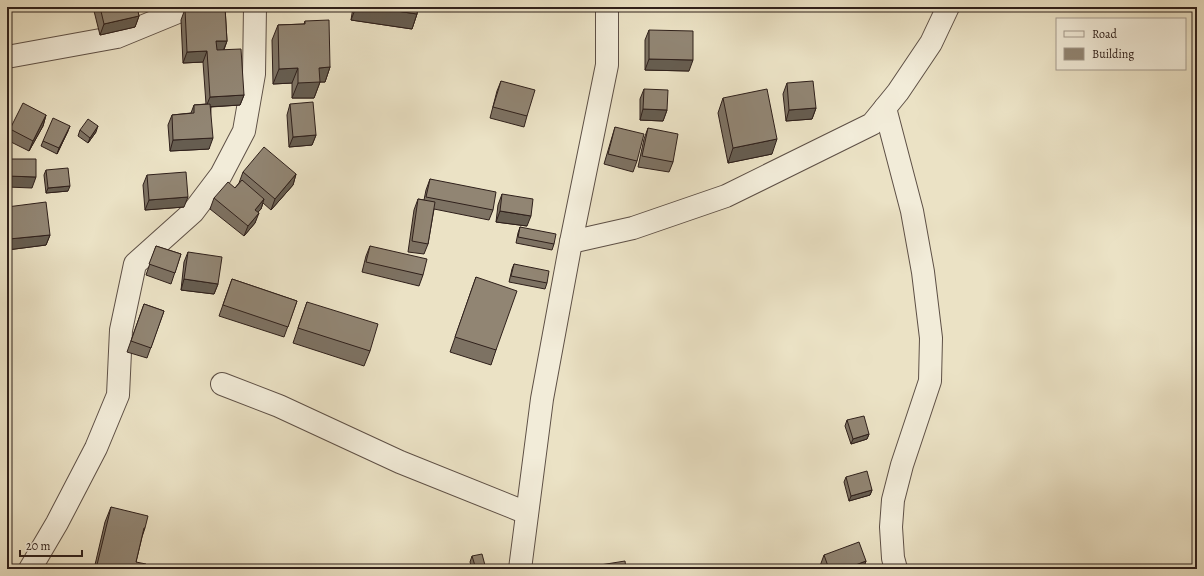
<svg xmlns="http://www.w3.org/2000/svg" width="1204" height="576" viewBox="0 0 1204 576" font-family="Alegreya,serif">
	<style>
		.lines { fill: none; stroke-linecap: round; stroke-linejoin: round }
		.minor-casing { stroke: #5e5046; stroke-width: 24 }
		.minor { stroke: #f2ecd9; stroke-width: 22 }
		.wall { fill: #7d7263; stroke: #2f201b }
		.shaded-wall { fill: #665d50; stroke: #2f201b }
		.building { fill: #918573; stroke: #2f201b }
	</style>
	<rect width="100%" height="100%" fill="#ebe2c5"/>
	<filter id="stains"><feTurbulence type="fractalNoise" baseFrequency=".005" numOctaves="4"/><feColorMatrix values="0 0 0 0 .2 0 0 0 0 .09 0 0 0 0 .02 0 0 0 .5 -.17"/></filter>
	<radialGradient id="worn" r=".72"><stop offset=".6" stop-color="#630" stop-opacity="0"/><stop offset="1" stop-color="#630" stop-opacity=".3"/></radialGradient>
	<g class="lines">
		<defs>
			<g id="minor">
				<polyline points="7,57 117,37 190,7"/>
				<polyline points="885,108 912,211 923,272 931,338 930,381 902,465 893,500 891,527 893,558 896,569"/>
				<polyline points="571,242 633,228 726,196 872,124 898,92 931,43 948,7"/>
				<polyline points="222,384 279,406 400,462 527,513"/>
				<polyline points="30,569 57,523 96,448 118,395 121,330 135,264 193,212 221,175 244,131 254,74 255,7"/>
				<polyline points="520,569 542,399 571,242 607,65 607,7"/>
			</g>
		</defs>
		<use href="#minor" class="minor-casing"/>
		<use href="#minor" class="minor"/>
	</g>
	<g class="wall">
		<polygon points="93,7 137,7 139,16 135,27 100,35"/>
		<polygon points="208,7 225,7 227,41 224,50 244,95 240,105 211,107 209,149 170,151 168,125 172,115 191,113 194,105 206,104 203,62 183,63 181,20 185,9 208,8"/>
		<polygon points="353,7 418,7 417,14 412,29 351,20"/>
		<polygon points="305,21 330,67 325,82 320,82 314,98 292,98 292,83 273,84 272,40 278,25 304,24"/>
		<polygon points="649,30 689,71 645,70 645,40"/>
		<polygon points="501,81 527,116 524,127 490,118 497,91"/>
		<polygon points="787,83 816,108 812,119 786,121 783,94"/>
		<polygon points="644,89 667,110 663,121 640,120 640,99"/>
		<polygon points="723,98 772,154 728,163 718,113"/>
		<polygon points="290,104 316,135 312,145 289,147 287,115"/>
		<polygon points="46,115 43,126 29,151 7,140 7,137 10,129"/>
		<polygon points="615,127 637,161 633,172 604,164 612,137"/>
		<polygon points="648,128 673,162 669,172 638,167 644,139"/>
		<polygon points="80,130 96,132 88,143 78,136"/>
		<polygon points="68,131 57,154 41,146 43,141"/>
		<polygon points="46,170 68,191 46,193 44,175"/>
		<polygon points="243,172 296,174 293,185 271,210 263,203 261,209 258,212 255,223 244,236 210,209 214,198 235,188 239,183"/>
		<polygon points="147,175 184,207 145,210 143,185"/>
		<polygon points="430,179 493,210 489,220 434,209 428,244 424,254 408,252 414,210 418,199 424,200 426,190"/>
		<polygon points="502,194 527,226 496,222 498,205"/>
		<polygon points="7,207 50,235 46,245 7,250"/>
		<polygon points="520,227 554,244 552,250 516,243 518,233"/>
		<polygon points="156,246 181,254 171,284 146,275"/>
		<polygon points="370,246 423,275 419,286 362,272 366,256"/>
		<polygon points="188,252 218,284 214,294 181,290 184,262"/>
		<polygon points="514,264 547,283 545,289 509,282 512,269"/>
		<polygon points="476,277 496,350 491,365 450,352"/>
		<polygon points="232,279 297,301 284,337 219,316"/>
		<polygon points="307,302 370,351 364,366 293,343"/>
		<polygon points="144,304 164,311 147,358 127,352"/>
		<polygon points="847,420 869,434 867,439 851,444 845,426"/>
		<polygon points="846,477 872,490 870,495 849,501 844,482"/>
		<polygon points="111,507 145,528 142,537 136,562 144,569 94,569 105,522"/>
		<polygon points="824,555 866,561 863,569 821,569 820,566"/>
		<polygon points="472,556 486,569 472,569 470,562"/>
	</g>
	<g class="shaded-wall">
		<polygon points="356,7 369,7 417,14 412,29 351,20"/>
		<polygon points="139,16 135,27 100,35 104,24"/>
		<polygon points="216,41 227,41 223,51 212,52"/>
		<polygon points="207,51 203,62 183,63 187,52"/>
		<polygon points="649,59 693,60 689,71 645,70"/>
		<polygon points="330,67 325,82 319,82 320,82 314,98 292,98 298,83 319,68"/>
		<polygon points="298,68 292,83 273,84 279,69"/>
		<polygon points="244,95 240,105 206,107 210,97"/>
		<polygon points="816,108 812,119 786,121 789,110"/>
		<polygon points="643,109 667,110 663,121 640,120"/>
		<polygon points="46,115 43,126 29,151 33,141"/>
		<polygon points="70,126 68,131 57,154 59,148"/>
		<polygon points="98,126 96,132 88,143 90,138"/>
		<polygon points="316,135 312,145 289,147 293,137"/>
		<polygon points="213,138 209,149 170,151 173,140"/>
		<polygon points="777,139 772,154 728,163 733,148"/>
		<polygon points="296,174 293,185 271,210 275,199"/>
		<polygon points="7,176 36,177 32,188 7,187"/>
		<polygon points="70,186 68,191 46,193 48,188"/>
		<polygon points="188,197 184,207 145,210 149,200"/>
		<polygon points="264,199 261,209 251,220 255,210"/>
		<polygon points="500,211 531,216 527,226 496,222"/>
		<polygon points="259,213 255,223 244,236 248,226"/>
		<polygon points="50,235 46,245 7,250 7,244 9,239"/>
		<polygon points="184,279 218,284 214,294 181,290"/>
		<polygon points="869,434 867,439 851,444 853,439"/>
		<polygon points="872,490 870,495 849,501 851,496"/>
		<polygon points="866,561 863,569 845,569"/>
	</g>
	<g class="building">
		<polygon points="100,7 137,7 139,16 104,24"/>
		<polygon points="209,7 225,7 227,41 216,41 217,50 241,49 244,95 210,97 207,51 187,52 185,9 209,8"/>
		<polygon points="369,7 418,7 417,14"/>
		<polygon points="329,20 330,67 319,68 320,82 298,83 298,68 279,69 278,25 305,24 305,21"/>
		<polygon points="649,30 693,31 693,60 649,59"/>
		<polygon points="501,81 535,90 527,116 493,107"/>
		<polygon points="813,81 816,108 789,110 787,83"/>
		<polygon points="644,89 668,90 667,110 643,109"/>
		<polygon points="767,89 777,139 733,148 723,98"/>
		<polygon points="313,102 316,135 293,137 290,104"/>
		<polygon points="23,103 46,115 33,141 10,129"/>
		<polygon points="210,104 213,138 173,140 172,115 194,113 194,105"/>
		<polygon points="53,118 70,126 59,148 43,141"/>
		<polygon points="88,119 98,126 90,138 80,130"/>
		<polygon points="615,127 644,134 637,161 608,154"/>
		<polygon points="648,128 678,134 673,162 642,156"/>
		<polygon points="264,147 296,174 275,199 243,172"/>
		<polygon points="7,159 36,159 36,177 7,176"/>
		<polygon points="68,168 70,186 48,188 46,170"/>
		<polygon points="186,172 188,197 149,200 147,175"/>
		<polygon points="430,179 496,192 493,210 426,197"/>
		<polygon points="242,180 264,199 255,210 259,213 248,226 214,198 228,182 235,188"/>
		<polygon points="502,194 533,199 531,216 500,211"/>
		<polygon points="418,199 435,202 428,244 412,241"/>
		<polygon points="46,202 50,235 9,239 7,224 7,207"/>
		<polygon points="520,227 556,234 554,244 518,237"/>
		<polygon points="156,246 181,254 175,273 149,264"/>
		<polygon points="370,246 427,259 423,275 366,262"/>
		<polygon points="188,252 222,257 218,284 184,279"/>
		<polygon points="514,264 549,271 547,283 511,276"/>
		<polygon points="476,277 517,291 496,350 455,337"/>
		<polygon points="232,279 297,301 288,327 223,305"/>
		<polygon points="307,302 378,324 370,351 298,328"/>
		<polygon points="144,304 164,311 151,348 131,341"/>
		<polygon points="864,416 869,434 853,439 847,420"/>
		<polygon points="867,471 872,490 851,496 846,477"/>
		<polygon points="111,507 148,516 145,528 144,528 136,562 146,564 144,569 96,569"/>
		<polygon points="859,542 866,561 845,569 829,569 824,555"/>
		<polygon points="482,554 486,569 476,569 472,556"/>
		<polygon points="625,561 626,569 600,569 600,565"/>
	</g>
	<rect width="1204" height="576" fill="none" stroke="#ebe2c5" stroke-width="24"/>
	<rect x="8" y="8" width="1188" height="560" fill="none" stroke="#2f201b" stroke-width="2"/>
	<rect x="12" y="12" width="1180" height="552" fill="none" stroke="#2f201b"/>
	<rect x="1056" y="18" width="130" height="52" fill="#f2ecd9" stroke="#a49a8d"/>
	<rect x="1064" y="31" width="20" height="6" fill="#f2ecd9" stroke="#a49a8d"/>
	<text x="1092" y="38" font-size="12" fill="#2f201b">Road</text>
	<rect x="1064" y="48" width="20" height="12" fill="#918573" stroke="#a49a8d"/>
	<text x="1092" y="58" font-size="12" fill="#2f201b">Building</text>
	<path d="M20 550v6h62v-6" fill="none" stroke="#2f201b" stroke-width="2"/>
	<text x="26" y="550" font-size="12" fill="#2f201b" stroke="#f2ecd9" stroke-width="3" paint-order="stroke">20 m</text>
	<rect width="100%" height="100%" filter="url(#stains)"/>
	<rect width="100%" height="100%" fill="url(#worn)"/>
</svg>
